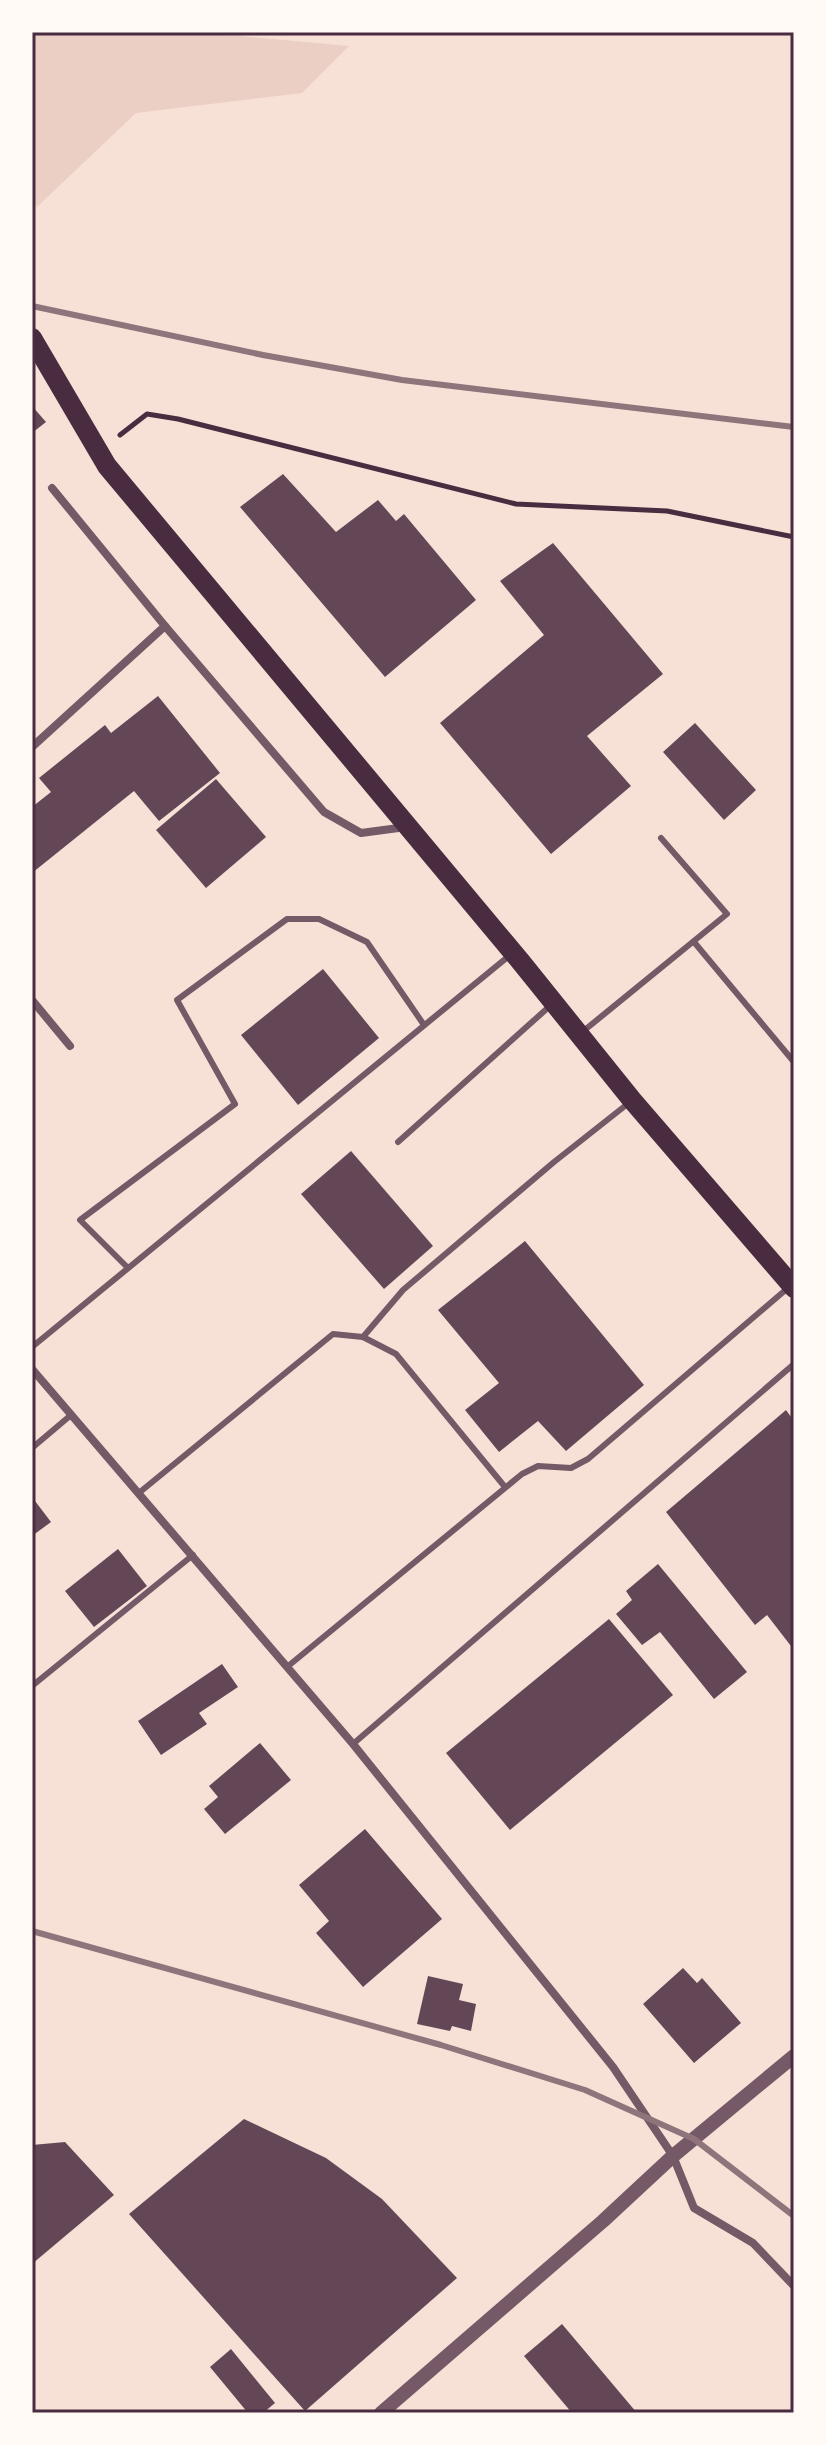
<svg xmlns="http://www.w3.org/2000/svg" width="826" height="2445" viewBox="0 0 826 2445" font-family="'Space Grotesk',sans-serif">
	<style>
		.green { fill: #ebcfc5 }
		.building { fill: #644757 }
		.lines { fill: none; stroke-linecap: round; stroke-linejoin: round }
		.path { stroke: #4a2c40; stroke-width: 5 }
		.service { stroke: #755966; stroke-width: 6 }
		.minor { stroke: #755966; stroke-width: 8 }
		.tertiary { stroke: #755966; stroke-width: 14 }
		.primary { stroke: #4a2c40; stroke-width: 20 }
		.rail { stroke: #8f747c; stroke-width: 6 }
		.neatline { fill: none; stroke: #4a2c40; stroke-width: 3 }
	</style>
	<rect width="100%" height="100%" fill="#f7e1d7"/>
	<polygon class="green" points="32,32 198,32 349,46 302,93 136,113 37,207 32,198"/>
	<g class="building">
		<polygon points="32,406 46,422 32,433"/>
		<polygon points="283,474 336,532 378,500 396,521 404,514 476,600 385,677 240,507"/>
		<polygon points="553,543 663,674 587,736 631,786 551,854 440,723 544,635 500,581"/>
		<polygon points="158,696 220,773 159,821 134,791 32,873 32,807 51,792 39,778 105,725 111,733"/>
		<polygon points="695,723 756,790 724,820 663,752"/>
		<polygon points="216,779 266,837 206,888 156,830"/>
		<polygon points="323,969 379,1038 298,1105 241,1035"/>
		<polygon points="351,1151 433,1246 384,1289 301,1194"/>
		<polygon points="525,1241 644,1385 566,1451 538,1421 499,1452 465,1410 499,1383 438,1310"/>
		<polygon points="786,1410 794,1421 794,1650 767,1615 755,1625 666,1512"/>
		<polygon points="32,1497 51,1522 32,1536"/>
		<polygon points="118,1549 147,1586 94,1627 65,1591"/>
		<polygon points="658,1564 747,1672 714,1699 660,1632 642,1645 616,1614 632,1600 626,1591"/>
		<polygon points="609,1619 673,1695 510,1830 446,1753"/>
		<polygon points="222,1664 238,1687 199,1713 207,1724 161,1755 138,1721"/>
		<polygon points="260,1743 291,1780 225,1834 204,1809 218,1797 209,1786"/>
		<polygon points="365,1829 442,1919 363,1987 316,1933 329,1921 299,1885"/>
		<polygon points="683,1968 697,1983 702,1978 741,2023 694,2063 643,2004"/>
		<polygon points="428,1976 463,1984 459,2000 476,2004 471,2031 452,2026 450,2031 417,2024"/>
		<polygon points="244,2119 326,2158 382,2199 457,2278 305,2411 129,2214"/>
		<polygon points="65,2142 114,2195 32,2264 32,2145"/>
		<polygon points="562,2324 637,2413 572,2413 524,2356"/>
		<polygon points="231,2349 275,2403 263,2413 248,2413 210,2367"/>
	</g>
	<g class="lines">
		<polyline class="path" points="120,435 147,414 178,419 516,504 667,511 794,537"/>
		<g class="service">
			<polyline points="694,942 794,1062"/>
			<polyline points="581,1033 727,914 661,838"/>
			<polyline points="398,1142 551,1005"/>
			<polyline points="128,1268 80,1220 235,1104 177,1000 287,919 319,919 367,942 424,1025"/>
			<polyline points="363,1337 403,1290 554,1162 630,1102"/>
			<polyline points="32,1347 510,955"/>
			<polyline points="32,1448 71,1415"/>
			<polyline points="140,1492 333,1334 363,1337 396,1354 505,1487"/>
			<polyline points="287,1667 522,1474 538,1466 571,1468 588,1459 789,1287"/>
			<polyline points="32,1686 193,1555"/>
			<polyline points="353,1744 794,1364"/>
		</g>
		<g class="minor">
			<polyline points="52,488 165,626 324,812 361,833 406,827"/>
			<polyline points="32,747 165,626"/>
			<polyline points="32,1000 70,1046"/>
			<polyline points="32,1369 353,1744 613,2067 673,2156 694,2208 753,2243 794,2286"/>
		</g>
		<polyline class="tertiary" points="381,2413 603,2221 673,2156 794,2056"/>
		<polyline class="primary" points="32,338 107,466 521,962 632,1100 794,1288"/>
		<g class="rail">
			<polyline points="32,306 263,355 402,380 794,427"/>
			<polyline points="32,1931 441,2045 585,2090 694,2139 794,2216"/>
		</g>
	</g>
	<rect width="826" height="2445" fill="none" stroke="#fffaf5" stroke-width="68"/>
	<rect x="34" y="34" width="758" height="2377" class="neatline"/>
</svg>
